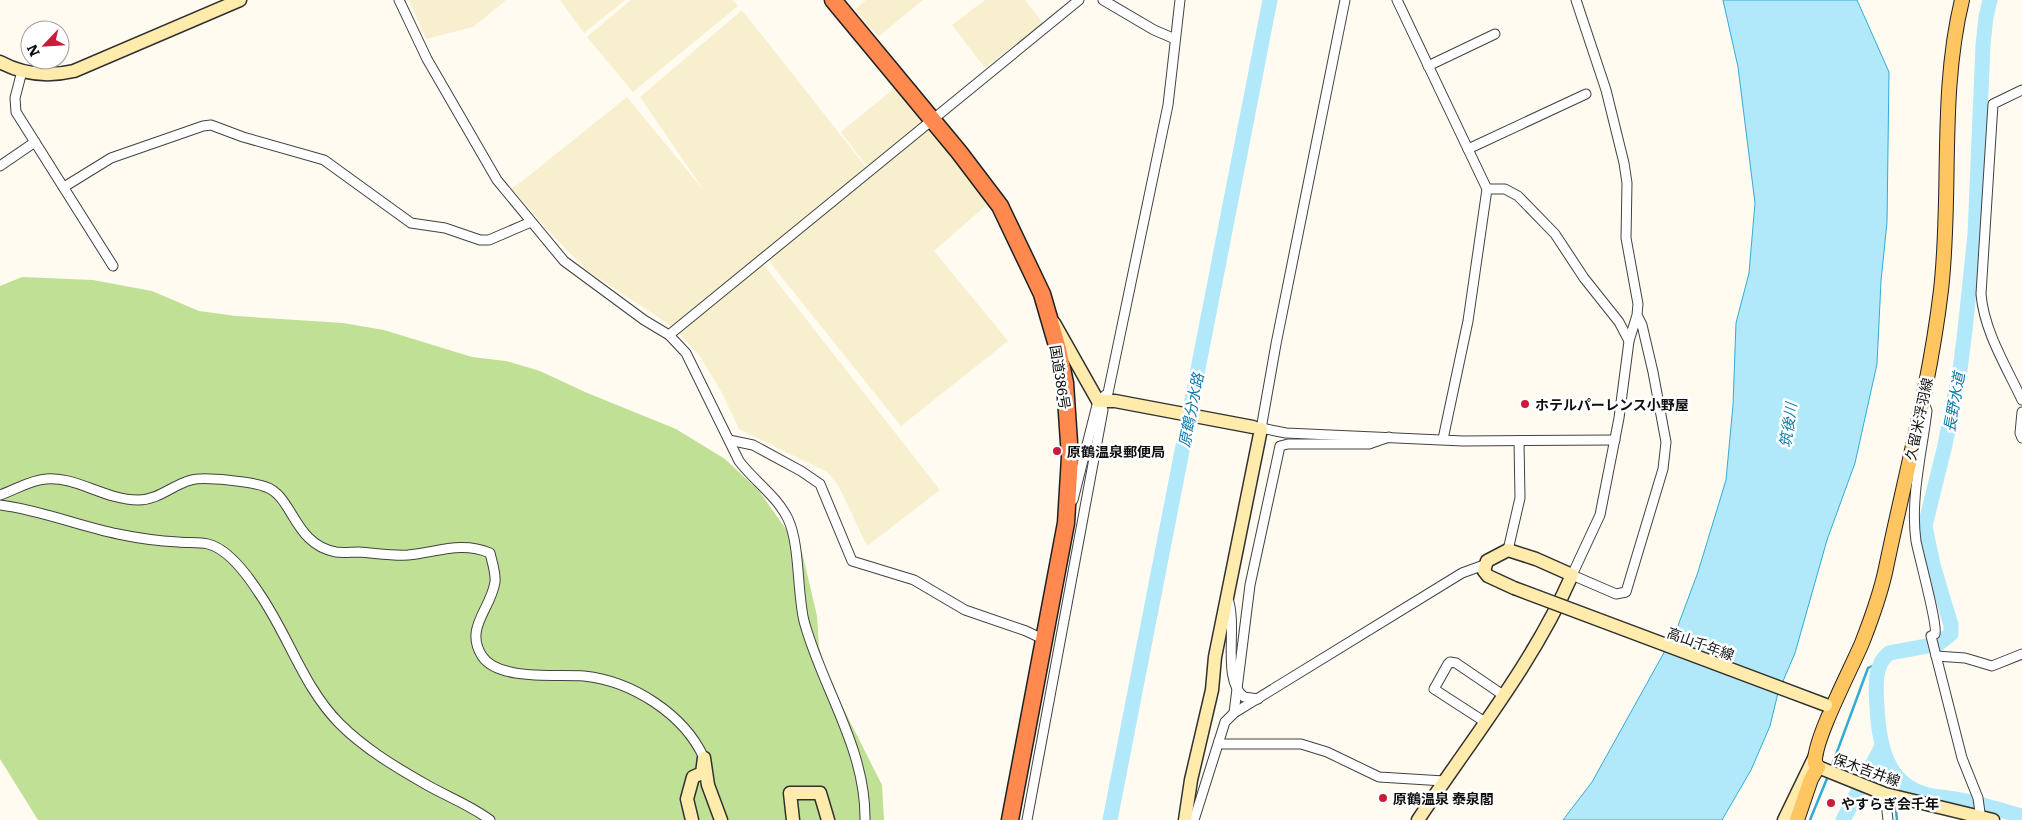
<svg xmlns="http://www.w3.org/2000/svg" width="2022" height="820" viewBox="0 0 2022 820" font-family="Literata,'Noto Sans JP',serif">
	<style>
		.farmland { fill: #f8efcf }
		.forest { fill: #c0e095 }
		.water { fill: #b1e9fb; stroke: #32abd8 }
		.lines { fill: none; stroke-linecap: round; stroke-linejoin: round }
		.stream { stroke: #32abd8; stroke-width: 2.5 }
		.river { stroke: #b1e9fb; stroke-width: 15 }
		.street-casing { stroke: #424242; stroke-width: 11 }
		.secondary-casing { stroke: #313131; stroke-width: 15 }
		.primary-casing { stroke: #202020; stroke-width: 16 }
		.highway-casing { stroke: #202020; stroke-width: 19 }
		.street { stroke: #fff; stroke-width: 9 }
		.secondary { stroke: #ffebac; stroke-width: 12 }
		.primary { stroke: #ffc561; stroke-width: 14 }
		.highway { stroke: #ff894f; stroke-width: 16 }
		.secondary-bridge-casing { stroke: #313131; stroke-width: 15; stroke-linecap: butt }
		.secondary-bridge { stroke: #ffebac; stroke-width: 12 }
		.poi-dot { fill: #cc1b3a; stroke: #fff; stroke-width: 2 }
		.labels { text-anchor: middle; dominant-baseline: central; stroke-width: 5; stroke-linejoin: round; paint-order: stroke }
		.street-label { font-size: 14px; fill: #0f0f0f; stroke: #fff }
		.poi-label { font-size: 14px; font-weight: bold; fill: #0f0f0f; stroke: #fff; text-anchor: start }
		.water-label { font-size: 15px; font-style: italic; fill: #0d7bac; stroke: #fff }
	</style>
	<rect width="100%" height="100%" fill="#fffbf1"/>
	<g class="farmland">
		<polygon points="409,0 506,0 473,27 426,39"/>
		<polygon points="560,0 625,0 584,33"/>
		<polygon points="631,0 733,0 738,6 633,92 587,37"/>
		<polygon points="866,0 923,0 878,37 855,9"/>
		<polygon points="985,0 1025,0 1043,23 985,68 952,25"/>
		<polygon points="742,10 869,171 673,327 585,269 546,228 511,188 521,182 627,97 705,192 640,97"/>
		<polygon points="897,86 927,121 869,169 841,132"/>
		<polygon points="930,127 990,202 934,251 1008,341 901,426 768,260"/>
		<polygon points="763,264 940,490 867,546 838,485 827,472 739,429 721,391 699,355 678,332"/>
	</g>
	<polygon class="forest" points="22,277 93,280 152,291 199,311 236,316 343,323 384,330 472,357 506,361 540,371 585,392 676,429 725,459 759,491 802,552 817,616 819,647 827,676 882,785 884,820 38,820 0,759 0,286"/>
	<polygon class="water" points="1723,0 1857,0 1889,72 1887,222 1881,281 1877,364 1855,463 1827,540 1795,653 1778,693 1770,726 1751,770 1722,820 1563,820 1592,782 1676,631 1698,572 1726,480 1733,405 1736,323 1749,273 1755,203 1738,67"/>
	<g class="lines">
		<g class="stream">
			<polyline points="1831,768 1868,668 1878,663"/>
			<polyline points="1894,793 1893,782 1896,777"/>
			<polyline points="1895,800 1897,820"/>
			<polyline points="1810,820 1828,776"/>
		</g>
		<g class="river">
			<path d="M1990,0L1986,17L1983,45L1975,234L1965,330L1960,370L1945,445L1925,526L1933,565L1951,625V634L1938,644L1889,653C1873,666 1876,688 1877,707C1879,742 1885,783 1925,794C1934,797 1945,797 1955,799C1978,803 2000,810 2022,816"/>
			<polyline points="1110,820 1270,0"/>
			<polyline points="1843,820 1881,748"/>
		</g>
		<defs>
			<g id="street">
				<path d="M399,0L427,59L497,180L564,261L644,320L669,335L686,353L739,461C754,481 777,496 788,519C800,544 797,592 804,621C822,688 866,748 865,820"/>
				<polyline points="1103,0 1154,30 1175,39"/>
				<polyline points="1397,0 1487,189 1468,321 1443,439"/>
				<polyline points="1576,0 1606,90 1624,163 1627,183 1626,238 1638,304 1637,315 1629,341 1619,418 1600,515 1572,575 1616,594 1626,592 1663,469 1666,442 1653,372 1642,325 1637,315"/>
				<polyline points="1428,66 1495,34"/>
				<polyline points="22,71 15,98 16,112 113,266"/>
				<path d="M2022,90L1993,104L1981,294C1984,331 2006,366 2022,400"/>
				<polyline points="1468,149 1586,94"/>
				<polyline points="0,166 35,142"/>
				<polyline points="64,187 111,158 203,126 211,125 243,137 324,160 411,223 445,228 480,240 489,240 531,222"/>
				<polyline points="1487,189 1505,189 1518,196 1555,234 1584,278 1619,322 1629,341"/>
				<polyline points="669,335 1079,0"/>
				<path d="M1925,405L1927,411C1922,452 1910,499 1916,541C1919,557 1938,625 1935,634L1931,636L1962,758L1978,798L1981,820"/>
				<polyline points="2022,412 2020,433 2022,438"/>
				<polyline points="1256,427 1286,433 1463,441 1615,440"/>
				<polyline points="1261,429 1276,344 1345,0"/>
				<polyline points="729,440 753,445 801,471 820,484 852,561 914,580 965,610 1026,631 1045,640"/>
				<path d="M0,495C15,490 30,480 46,479C76,476 105,500 138,500C159,500 172,485 191,480C204,476 253,482 266,487C293,496 294,545 336,552C343,553 351,552 359,552C375,553 392,556 408,555C438,552 461,541 490,553C492,562 496,573 495,582C491,609 464,628 482,656C498,681 557,674 584,676C632,681 684,714 704,758"/>
				<polyline points="1073,500 1098,401 1108,393 1168,105 1180,0"/>
				<path d="M0,505C41,510 78,526 118,534C137,538 157,541 178,542C187,543 199,542 208,544C229,549 248,576 259,593C289,636 303,687 340,724C365,749 397,768 427,785C448,797 470,805 490,820"/>
				<polyline points="1508,550 1520,498 1519,441"/>
				<path d="M1228,599C1238,627 1221,679 1244,697L1258,699"/>
				<polyline points="1936,656 1965,658 1992,666 2022,654"/>
				<polyline points="1234,713 1250,585 1280,446 1288,444 1369,444 1389,437"/>
				<polyline points="1485,722 1434,689 1448,664 1450,662 1456,663 1503,695"/>
				<polyline points="1219,741 1221,744 1301,744 1327,752 1379,777 1444,781"/>
				<polyline points="1885,794 1888,820"/>
				<polyline points="1027,820 1103,410 1098,401"/>
				<polyline points="1194,820 1225,722 1234,713 1462,573 1484,565"/>
			</g>
			<g id="secondary">
				<path d="M0,62C24,75 48,77 74,71L240,0"/>
				<polyline points="1054,323 1098,401 1115,401 1253,427"/>
				<polyline points="1818,767 1885,794 1993,820"/>
				<polyline points="692,820 687,799 693,777 702,773 704,758 708,785 721,820"/>
				<polyline points="793,820 790,793 820,793 828,820"/>
				<polyline points="1185,820 1191,780 1212,690 1215,657 1261,429"/>
				<path d="M1418,820C1471,740 1533,664 1572,575L1536,559L1508,550L1487,561L1484,571L1488,576L1514,588"/>
				<polyline points="1784,820 1816,754"/>
			</g>
			<path id="primary" d="M1797,820L1811,779L1818,767L1815,763C1813,741 1852,667 1862,643C1871,620 1881,592 1886,568C1905,476 1930,384 1941,290C1952,194 1939,94 1962,0"/>
			<polyline id="highway" points="833,0 959,152 1000,206 1042,294 1058,349 1065,383 1068,428 1070,457 1066,523 1010,820"/>
		</defs>
		<use href="#street" class="street-casing"/>
		<use href="#secondary" class="secondary-casing"/>
		<use href="#primary" class="primary-casing"/>
		<use href="#highway" class="highway-casing"/>
		<use href="#street" class="street"/>
		<use href="#secondary" class="secondary"/>
		<use href="#primary" class="primary"/>
		<use href="#highway" class="highway"/>
		<defs>
			<polyline id="secondary-bridge" points="1514,588 1826,705"/>
		</defs>
		<use href="#secondary-bridge" class="secondary-bridge-casing"/>
		<use href="#secondary-bridge" class="secondary-bridge"/>
	</g>
	<g class="poi-dot">
		<circle cx="1525" cy="404" r="5"/>
		<circle cx="1057" cy="451" r="5"/>
		<circle cx="1383" cy="798" r="5"/>
		<circle cx="1831" cy="803" r="5"/>
	</g>
	<g class="labels">
		<g class="street-label">
			<text transform="translate(1061 377) rotate(81)">国道386号</text>
			<text transform="translate(1918 419) rotate(-78)">久留米浮羽線</text>
			<text transform="translate(1701 643) rotate(20)">高山千年線</text>
			<text transform="translate(1867 769) rotate(20)">保木吉井線</text>
		</g>
		<g class="poi-label">
			<text x="1535" y="404">ホテルパーレンス小野屋</text>
			<text x="1067" y="451">原鶴温泉郵便局</text>
			<text x="1393" y="798">原鶴温泉 泰泉閣</text>
			<text x="1841" y="803">やすらぎ会千年</text>
		</g>
		<g class="water-label">
			<text transform="translate(1953 402) rotate(-80)">長野水道</text>
			<text transform="translate(1190 410) rotate(-79)">原鶴分水路</text>
			<text transform="translate(1787 425) rotate(-82)">筑後川</text>
		</g>
	</g>
	<g transform="translate(45 45) rotate(245)"><circle r="24" fill="#ffffff" stroke="#9f9f9f"/>
	<path d="M0-4L9 19L0 12L-9 19Z" fill="#cc1b3a"/>
	<text y="-8" font-size="14" font-weight="bold" text-anchor="middle" fill="#0f0f0f">N</text>
	</g>
</svg>
